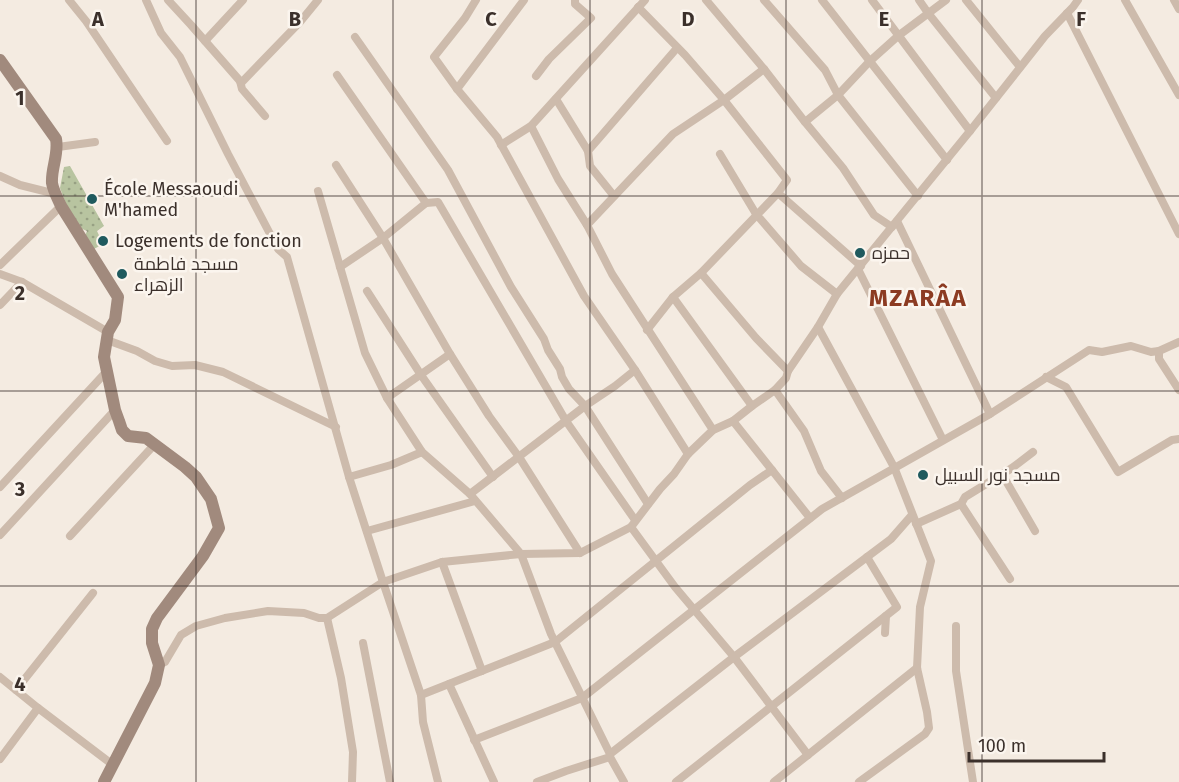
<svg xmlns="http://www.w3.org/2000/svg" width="1179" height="782" viewBox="0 0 1179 782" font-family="'Fira Sans',Cairo,sans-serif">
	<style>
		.grass { fill: url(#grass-dots) }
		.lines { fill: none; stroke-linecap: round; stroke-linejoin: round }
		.street { stroke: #cdbbac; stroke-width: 8 }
		.secondary { stroke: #a18a7d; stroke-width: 12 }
		.grid { fill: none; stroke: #3b302b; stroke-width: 1.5; stroke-opacity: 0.55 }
		.poi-dot { fill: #1f5a5e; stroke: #fbf5ee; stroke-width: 2 }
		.labels { text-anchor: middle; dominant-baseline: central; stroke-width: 5; stroke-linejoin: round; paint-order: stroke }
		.poi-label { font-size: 18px; fill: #3b302b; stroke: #fbf5ee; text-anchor: start }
		.district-label { font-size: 24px; font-weight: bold; letter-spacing: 1.5px; fill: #8c3b22; stroke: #fbf5ee }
		.grid-label { font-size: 20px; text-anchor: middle; font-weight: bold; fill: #3b302b; stroke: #fbf5ee; stroke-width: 5; stroke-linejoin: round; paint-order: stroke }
	</style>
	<defs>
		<pattern id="grass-dots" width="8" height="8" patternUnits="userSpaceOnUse" patternTransform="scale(1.5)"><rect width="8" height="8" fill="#b8c4a0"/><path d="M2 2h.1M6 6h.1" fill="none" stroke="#97a083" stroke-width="1.8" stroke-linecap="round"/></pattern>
	</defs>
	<rect width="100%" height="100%" fill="#f4ebe1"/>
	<polygon class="grass" points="70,166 104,226 97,231 103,244 94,249 85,236 87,231 80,228 68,209 60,188 64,167"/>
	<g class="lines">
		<g class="street">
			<polyline points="69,0 86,21 167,141"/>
			<polyline points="146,0 161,33 180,57 228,154 278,249 287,257 349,477 383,582 421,695 423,722 438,782"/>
			<polyline points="168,0 191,25 240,81 242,82 300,22 318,0"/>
			<polyline points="476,0 465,18 434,57 457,89 497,137 584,296 635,370 688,454"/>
			<polyline points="706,0 764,69 805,122 843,168 874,215 892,227"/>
			<polyline points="764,0 825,70 838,95 918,196"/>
			<polyline points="822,0 947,160"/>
			<polyline points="872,0 970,131"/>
			<polyline points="919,0 928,13 996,98"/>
			<polyline points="966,0 1020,67"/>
			<polyline points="1125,0 1179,95"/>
			<polyline points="1174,0 1179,9"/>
			<polyline points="638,7 685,55 724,100 787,180 778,193 861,266"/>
			<polyline points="1067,13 1179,234"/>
			<polyline points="355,37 448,170 511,287 544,339 548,350 560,369 562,377 569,389 585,406 648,504"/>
			<polyline points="205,41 243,0"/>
			<polyline points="337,75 426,203"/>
			<polyline points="536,76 549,59 591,18 575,4 575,0"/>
			<polyline points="240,81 242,89 265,116"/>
			<polyline points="457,89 524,0"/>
			<polyline points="556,99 588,151 590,166 614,196"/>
			<polyline points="805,122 838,95 869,62 898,36 946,0"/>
			<polyline points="531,126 558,179 587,225 612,274 713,430"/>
			<polyline points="501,145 531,126 645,0"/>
			<polyline points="58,147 95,142"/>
			<polyline points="588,151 677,48"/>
			<polyline points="720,154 756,214 801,266 837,294"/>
			<polyline points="336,165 383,238 450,354 489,416 519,457 580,553"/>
			<polyline points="0,176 20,185 56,194"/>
			<polyline points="318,191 365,353 387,398 422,452 470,494 521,554 551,634 610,754 610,757 624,782"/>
			<polyline points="897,221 990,414"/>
			<polyline points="587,225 673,134 724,100 764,69"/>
			<polyline points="0,265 61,206"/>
			<polyline points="340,267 383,238 426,203 438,202 566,421 635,520"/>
			<polyline points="858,269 943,440"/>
			<polyline points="701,273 756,338 788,371"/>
			<polyline points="0,274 22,282 108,332"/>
			<polyline points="367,291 421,375 493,477"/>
			<polyline points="673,297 752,406"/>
			<polyline points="0,305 22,282"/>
			<polyline points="818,327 894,467 931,561 920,607 917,668 927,712 929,728 925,734 859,782"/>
			<polyline points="647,330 673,297 701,273 778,193"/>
			<polyline points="107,340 137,351 155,361 172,366 195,365 223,372 336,427"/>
			<polyline points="1159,351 1159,359 1179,390"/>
			<polyline points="1046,377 1066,387 1118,472 1172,440 1179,439"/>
			<polyline points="775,390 804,431 821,471 842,498"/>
			<polyline points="387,398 450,354"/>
			<polyline points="733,421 810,518"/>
			<polyline points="1002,474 1035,531"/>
			<polyline points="349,477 391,465 422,452"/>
			<polyline points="0,487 107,371"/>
			<polyline points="470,494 585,406 615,386 635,370"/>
			<polyline points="961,504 1010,579"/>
			<polyline points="916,524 961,504 965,497 1012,468 1033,452"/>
			<polyline points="631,527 675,587 734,657 808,755"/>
			<polyline points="367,531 475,501"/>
			<polyline points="0,535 115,410"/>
			<polyline points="70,536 155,444"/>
			<polyline points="442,562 482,671"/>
			<polyline points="327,618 341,678 353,752 352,782"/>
			<polyline points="956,626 956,671 973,782"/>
			<polyline points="885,633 886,616"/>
			<polyline points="363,643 390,782"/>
			<polyline points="159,665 165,662 181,635 196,626 225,618 268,611 304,613 319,618 327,618 383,582 442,562 521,554 580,553 631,527 660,489 674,474 688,454 713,430 733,421 752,406 775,390 786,378 788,371 818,327 837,294 970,131 1045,36 1073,7 1078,0"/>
			<polyline points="0,677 38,708 113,765"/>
			<polyline points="449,684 494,782"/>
			<polyline points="16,690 93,593"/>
			<polyline points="421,695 555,642 750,485 772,470"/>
			<polyline points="474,740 582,698 822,509 990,414 1089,350 1102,352 1131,346 1151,352 1159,351 1179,342"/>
			<polyline points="610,754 734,657 891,539 912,515"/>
			<polyline points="0,759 38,708"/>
			<polyline points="537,782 566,771 610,757"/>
			<polyline points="676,782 897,607 867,557"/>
			<polyline points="774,782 917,668"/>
		</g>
		<path class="secondary" d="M0,60L56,139C59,154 51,168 52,183C53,190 58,199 61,206L118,297L115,320L108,332L104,357L115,410L119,421L122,430L128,436L146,438L185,467L196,477L211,499L219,528L203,556L157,618L152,629V643L159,665L155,683L104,782"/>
	</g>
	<path class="grid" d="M196,0V782M393,0V782M590,0V782M786,0V782M982,0V782M0,196H1179M0,391H1179M0,586H1179"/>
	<g class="poi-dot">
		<circle cx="92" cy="199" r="6"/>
		<circle cx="103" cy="241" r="6"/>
		<circle cx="860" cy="253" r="6"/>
		<circle cx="122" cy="274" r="6"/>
		<circle cx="923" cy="475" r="6"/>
	</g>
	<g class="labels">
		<g class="poi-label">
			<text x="104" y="189">École Messaoudi<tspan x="104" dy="21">M'hamed</tspan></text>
			<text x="115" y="241">Logements de fonction</text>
			<text x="872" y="253">حمزه</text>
			<text x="134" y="264">مسجد فاطمة<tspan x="134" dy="21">الزهراء</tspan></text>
			<text x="935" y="475">مسجد نور السبيل</text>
		</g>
		<g class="district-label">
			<text x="918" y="298">MZARÂA</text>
		</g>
	</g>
	<g class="grid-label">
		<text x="98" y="26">A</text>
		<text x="295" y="26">B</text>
		<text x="491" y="26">C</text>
		<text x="688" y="26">D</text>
		<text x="884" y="26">E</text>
		<text x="1081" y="26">F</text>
		<text x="20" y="105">1</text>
		<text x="20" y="300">2</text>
		<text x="20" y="496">3</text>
		<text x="20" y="691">4</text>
	</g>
	<path d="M969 752v9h135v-9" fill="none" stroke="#3b302b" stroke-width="3"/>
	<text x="978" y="752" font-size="18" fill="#3b302b" stroke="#fbf5ee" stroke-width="4.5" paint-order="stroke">100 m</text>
</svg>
